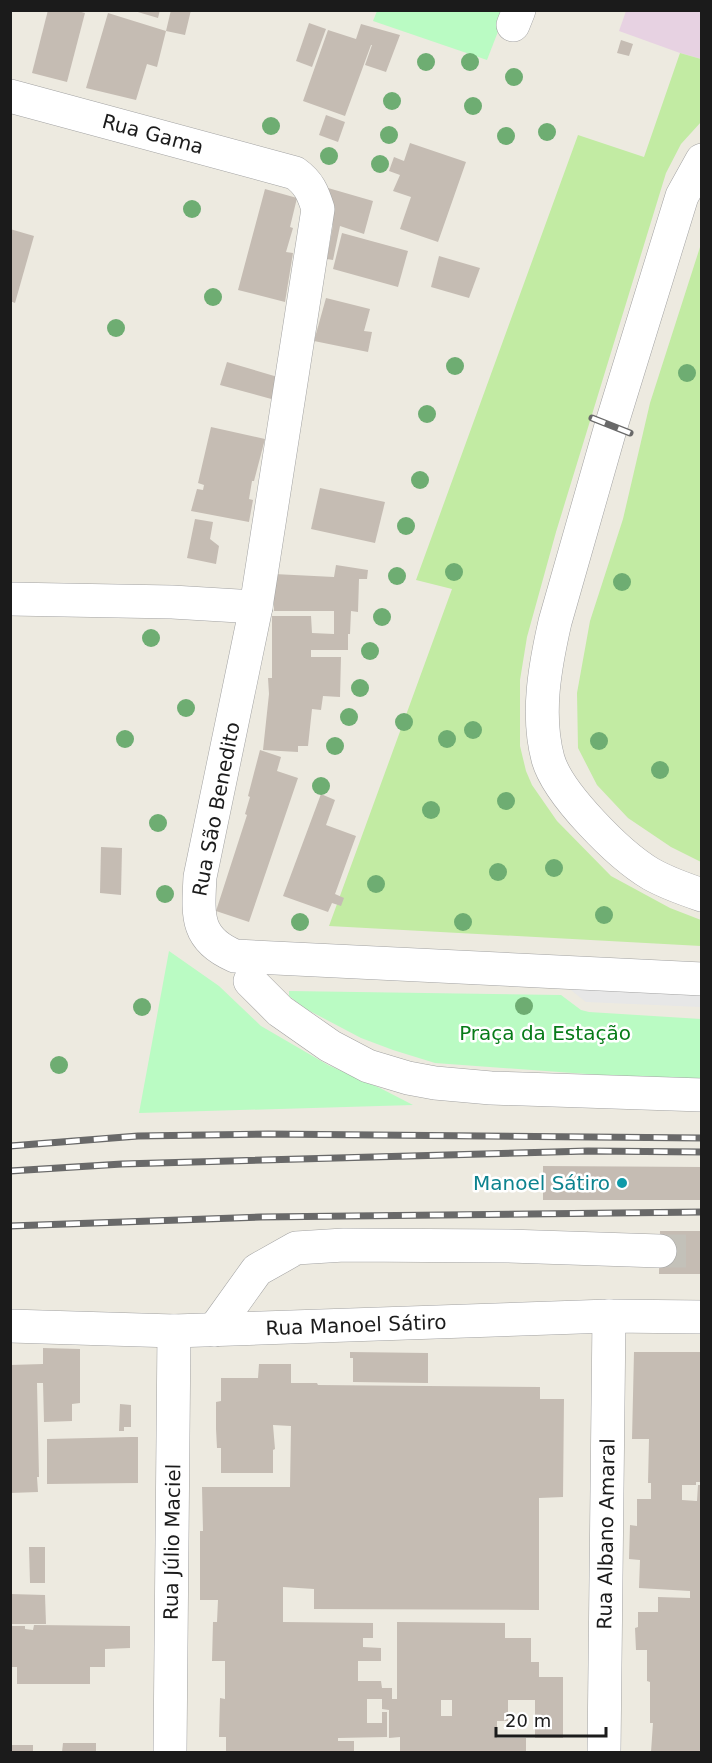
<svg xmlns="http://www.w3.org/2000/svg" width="712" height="1763" viewBox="0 0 712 1763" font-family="'DejaVu Sans',sans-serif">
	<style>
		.industrial { fill: #e7d2e2 }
		.grass { fill: #c2eba3 }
		.park { fill: #bafbc3 }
		.parking { fill: #e7e7e7 }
		.building { fill: #c5bcb3; fill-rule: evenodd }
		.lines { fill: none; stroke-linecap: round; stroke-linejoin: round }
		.minor-tunnel { stroke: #c3c1b9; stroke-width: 33; stroke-dasharray: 33 16; stroke-linecap: butt }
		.minor-casing { stroke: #a2a2a2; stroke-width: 34 }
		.minor { stroke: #fff; stroke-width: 33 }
		.rail-casing { stroke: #696969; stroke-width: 7 }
		.rail { stroke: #fff; stroke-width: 4.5; stroke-dasharray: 14; stroke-linecap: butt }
		.tree { fill: #6ead72 }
		.culture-dot { fill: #0f9aa8; stroke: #fff; stroke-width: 2 }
		.labels { text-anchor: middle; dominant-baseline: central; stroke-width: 5; stroke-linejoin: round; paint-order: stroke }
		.street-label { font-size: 20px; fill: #1b1b1b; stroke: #fff }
		.park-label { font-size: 20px; fill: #077b18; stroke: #fff }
		.culture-label { font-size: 20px; fill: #0d838f; stroke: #fff; text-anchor: end }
	</style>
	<rect width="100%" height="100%" fill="#edeae0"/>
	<polygon class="industrial" points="626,11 701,11 701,59 680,53 619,31"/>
	<g class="grass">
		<polygon points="680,53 701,59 701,122 681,144 666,173 556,532 527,637 520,680 520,746 526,771 532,785 557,821 611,876 670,908 701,920 701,946 329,926 452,589 416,580 578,135 644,157"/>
		<polygon points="701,244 701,862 671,847 628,818 597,785 578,748 577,693 590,621 623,519 650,403"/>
	</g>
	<g class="park">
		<polygon points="377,11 506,11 487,60 373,21"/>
		<polygon points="169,951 219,986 261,1026 328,1065 380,1088 413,1105 139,1113"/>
		<polygon points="289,991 561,995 581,1010 589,1012 701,1019 701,1079 655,1079 435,1063 393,1050 361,1038 306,1009 289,996"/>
	</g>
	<polygon class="parking" points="562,983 701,990 701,1007 586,1002"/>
	<g class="building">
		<polygon points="48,10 74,10 85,13 67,82 32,73"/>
		<polygon points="131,10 160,10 158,18"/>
		<polygon points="171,10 191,10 185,35 166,31 157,67 147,64 136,100 86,88 108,13 166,31"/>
		<polygon points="309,23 326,29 312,67 296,61"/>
		<polygon points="361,24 400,35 386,72 365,65 372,45 371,45 345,116 303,101 328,30 356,39"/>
		<polygon points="621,40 633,44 629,56 617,53"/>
		<polygon points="326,115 345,122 338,142 319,135"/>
		<polygon points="410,143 466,162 438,242 400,229 411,197 393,191 400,175 389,171 394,157 404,161"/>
		<polygon points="328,188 373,201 364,234 340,226 333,260 327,259 333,225 319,220"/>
		<polygon points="265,189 297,198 290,227 293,228 286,252 293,253 285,302 238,290"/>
		<polygon points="10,229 34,236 15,303 10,301"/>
		<polygon points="342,233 408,251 398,287 333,269"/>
		<polygon points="439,256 480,268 469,298 431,287"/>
		<polygon points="326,298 370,309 364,331 372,332 368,352 314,341"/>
		<polygon points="227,362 281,378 275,400 220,385"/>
		<polygon points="211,427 265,439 254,481 252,481 249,499 253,500 249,522 191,511 197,489 203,490 204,485 198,483"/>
		<polygon points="320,488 385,502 375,543 311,529"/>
		<polygon points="195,519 213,522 210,539 219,546 216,564 187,558"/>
		<polygon points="336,565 368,570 367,579 359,579 358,612 351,611 350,634 348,634 348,650 311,650 311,657 341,657 340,697 323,696 321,710 312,709 308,746 298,746 298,752 263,750 269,694 268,678 272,678 272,616 311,616 312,633 334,634 334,611 274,611 274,574 334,577"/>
		<polygon points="260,750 281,757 277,771 298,778 249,922 216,911 247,815 245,814 250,797 248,796"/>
		<polygon points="321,794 335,800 326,825 356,836 335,894 344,898 341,906 332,903 328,912 283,896"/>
		<polygon points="101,847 122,848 121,895 100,893"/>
		<polygon points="543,1166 702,1167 702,1200 543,1200"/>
		<polygon points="660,1231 702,1231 702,1274 659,1274"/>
		<polygon points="43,1348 80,1349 80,1403 72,1404 72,1421 44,1422 43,1383 37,1383 39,1477 37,1477 38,1492 10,1493 10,1365 43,1364"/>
		<polygon points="350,1352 428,1353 428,1383 353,1382 353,1358 350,1358"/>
		<polygon points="634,1352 702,1352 702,1482 696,1482 696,1485 682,1485 682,1500 697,1501 698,1485 702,1485 702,1752 651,1752 653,1723 650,1723 650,1682 647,1681 647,1650 636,1650 635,1628 638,1627 638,1612 658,1612 658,1597 690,1598 690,1591 639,1588 640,1560 629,1559 630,1525 637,1526 637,1499 651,1499 651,1483 648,1483 649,1439 632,1439"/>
		<path d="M259,1364H291V1383H317L318,1385L540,1387V1399H564L563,1497L539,1498V1610L314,1609V1589L283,1587V1622L373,1623V1638H363V1647L381,1648V1661H358V1681H381L382,1688H392V1699H397V1622L505,1623V1638H531V1662H539V1677H563V1738H535V1700H508V1721H497V1738H526V1752H400V1737L389,1738V1710L382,1709V1699H367V1723H382V1712H387V1737L338,1738V1741H354V1752H226V1737H219L220,1698L225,1699V1661H212L213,1622H217L218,1600H200V1531H203L202,1487H290L291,1426L273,1425L275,1449L273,1450V1473H221V1448H217L216,1429V1402L221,1401V1378H258ZM441,1700H452V1716H441Z"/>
		<polygon points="120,1404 131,1405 131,1427 124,1427 124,1431 119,1431"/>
		<polygon points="131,1437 138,1437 138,1483 47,1484 47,1439"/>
		<polygon points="29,1547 45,1547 45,1583 30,1583"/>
		<polygon points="10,1594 45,1595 46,1624 10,1624"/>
		<polygon points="34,1625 130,1626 130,1648 105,1649 105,1667 90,1667 90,1684 17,1684 17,1667 10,1667 10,1626 25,1626 25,1629 33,1630"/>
		<polygon points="63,1743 96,1743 96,1752 62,1752"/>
		<rect x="10" y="1745" width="23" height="7"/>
	</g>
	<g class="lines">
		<polyline class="minor-tunnel" points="660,1251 686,1251"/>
		<defs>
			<g id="minor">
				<polyline points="513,25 519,10"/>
				<path d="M10,96L295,173C309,183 313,193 318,209L256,607L200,877C198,915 195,939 235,956L702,979"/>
				<path d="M702,160L682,196L611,426L555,622C545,666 536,714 548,759C558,794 619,855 651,874C667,883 684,889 702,895"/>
				<polyline points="10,599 172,602 256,607"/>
				<polyline points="250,981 280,1011 330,1046 368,1066 408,1078 435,1083 491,1088 702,1095"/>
				<polyline points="10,1326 174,1331 609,1316 702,1317"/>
				<polyline points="214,1330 257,1270 296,1248 344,1245 508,1246 660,1251"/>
				<polyline points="170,1752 174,1331"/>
				<polyline points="604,1752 609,1316"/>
			</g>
		</defs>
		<use href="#minor" class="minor-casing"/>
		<use href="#minor" class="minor"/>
		<defs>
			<g id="rail">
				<polyline points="592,418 630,433"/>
				<polyline points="10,1146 138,1136 268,1134 702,1138"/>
				<polyline points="10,1171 122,1164 588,1151 702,1152"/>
				<polyline points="10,1226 260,1217 702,1212"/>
			</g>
		</defs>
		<use href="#rail" class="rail-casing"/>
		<use href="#rail" class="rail"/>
	</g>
	<g class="tree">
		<circle cx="426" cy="62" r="9"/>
		<circle cx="470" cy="62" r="9"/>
		<circle cx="514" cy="77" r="9"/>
		<circle cx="392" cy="101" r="9"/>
		<circle cx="473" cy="106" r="9"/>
		<circle cx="271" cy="126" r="9"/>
		<circle cx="547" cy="132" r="9"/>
		<circle cx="389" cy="135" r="9"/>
		<circle cx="506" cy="136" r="9"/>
		<circle cx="329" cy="156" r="9"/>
		<circle cx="380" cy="164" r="9"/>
		<circle cx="192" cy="209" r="9"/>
		<circle cx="213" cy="297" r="9"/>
		<circle cx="116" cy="328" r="9"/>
		<circle cx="455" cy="366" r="9"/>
		<circle cx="687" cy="373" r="9"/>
		<circle cx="427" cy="414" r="9"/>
		<circle cx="420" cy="480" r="9"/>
		<circle cx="406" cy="526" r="9"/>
		<circle cx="454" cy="572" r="9"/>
		<circle cx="397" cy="576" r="9"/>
		<circle cx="622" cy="582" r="9"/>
		<circle cx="382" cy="617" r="9"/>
		<circle cx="151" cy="638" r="9"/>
		<circle cx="370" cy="651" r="9"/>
		<circle cx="360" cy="688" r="9"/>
		<circle cx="186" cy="708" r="9"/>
		<circle cx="349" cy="717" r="9"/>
		<circle cx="404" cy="722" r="9"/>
		<circle cx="473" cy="730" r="9"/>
		<circle cx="125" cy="739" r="9"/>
		<circle cx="447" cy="739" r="9"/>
		<circle cx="599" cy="741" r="9"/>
		<circle cx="335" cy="746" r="9"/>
		<circle cx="660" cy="770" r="9"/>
		<circle cx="321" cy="786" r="9"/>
		<circle cx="506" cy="801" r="9"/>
		<circle cx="431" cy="810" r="9"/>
		<circle cx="158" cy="823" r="9"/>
		<circle cx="554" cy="868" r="9"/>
		<circle cx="498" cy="872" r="9"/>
		<circle cx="376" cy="884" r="9"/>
		<circle cx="165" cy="894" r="9"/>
		<circle cx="604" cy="915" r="9"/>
		<circle cx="300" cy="922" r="9"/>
		<circle cx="463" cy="922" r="9"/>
		<circle cx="524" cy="1006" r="9"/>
		<circle cx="142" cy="1007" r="9"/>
		<circle cx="59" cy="1065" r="9"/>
	</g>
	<circle class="culture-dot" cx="622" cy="1183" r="6"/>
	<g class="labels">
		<g class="street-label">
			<text transform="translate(153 134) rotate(15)">Rua Gama</text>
			<text transform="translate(216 809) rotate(-79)">Rua São Benedito</text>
			<text transform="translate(356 1325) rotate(-2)">Rua Manoel Sátiro</text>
			<text transform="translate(606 1534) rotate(-89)">Rua Albano Amaral</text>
			<text transform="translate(172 1542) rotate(-89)">Rua Júlio Maciel</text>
		</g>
		<g class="park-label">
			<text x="545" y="1033">Praça da Estação</text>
		</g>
		<g class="culture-label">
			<text x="610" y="1183">Manoel Sátiro</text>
		</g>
	</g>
	<rect width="712" height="1763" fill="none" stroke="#1b1b1b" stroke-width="24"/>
	<path d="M496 1727v9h110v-9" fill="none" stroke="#1b1b1b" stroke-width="3"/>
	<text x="505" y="1727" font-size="18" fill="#1b1b1b" stroke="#ffffff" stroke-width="4.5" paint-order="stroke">20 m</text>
</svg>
